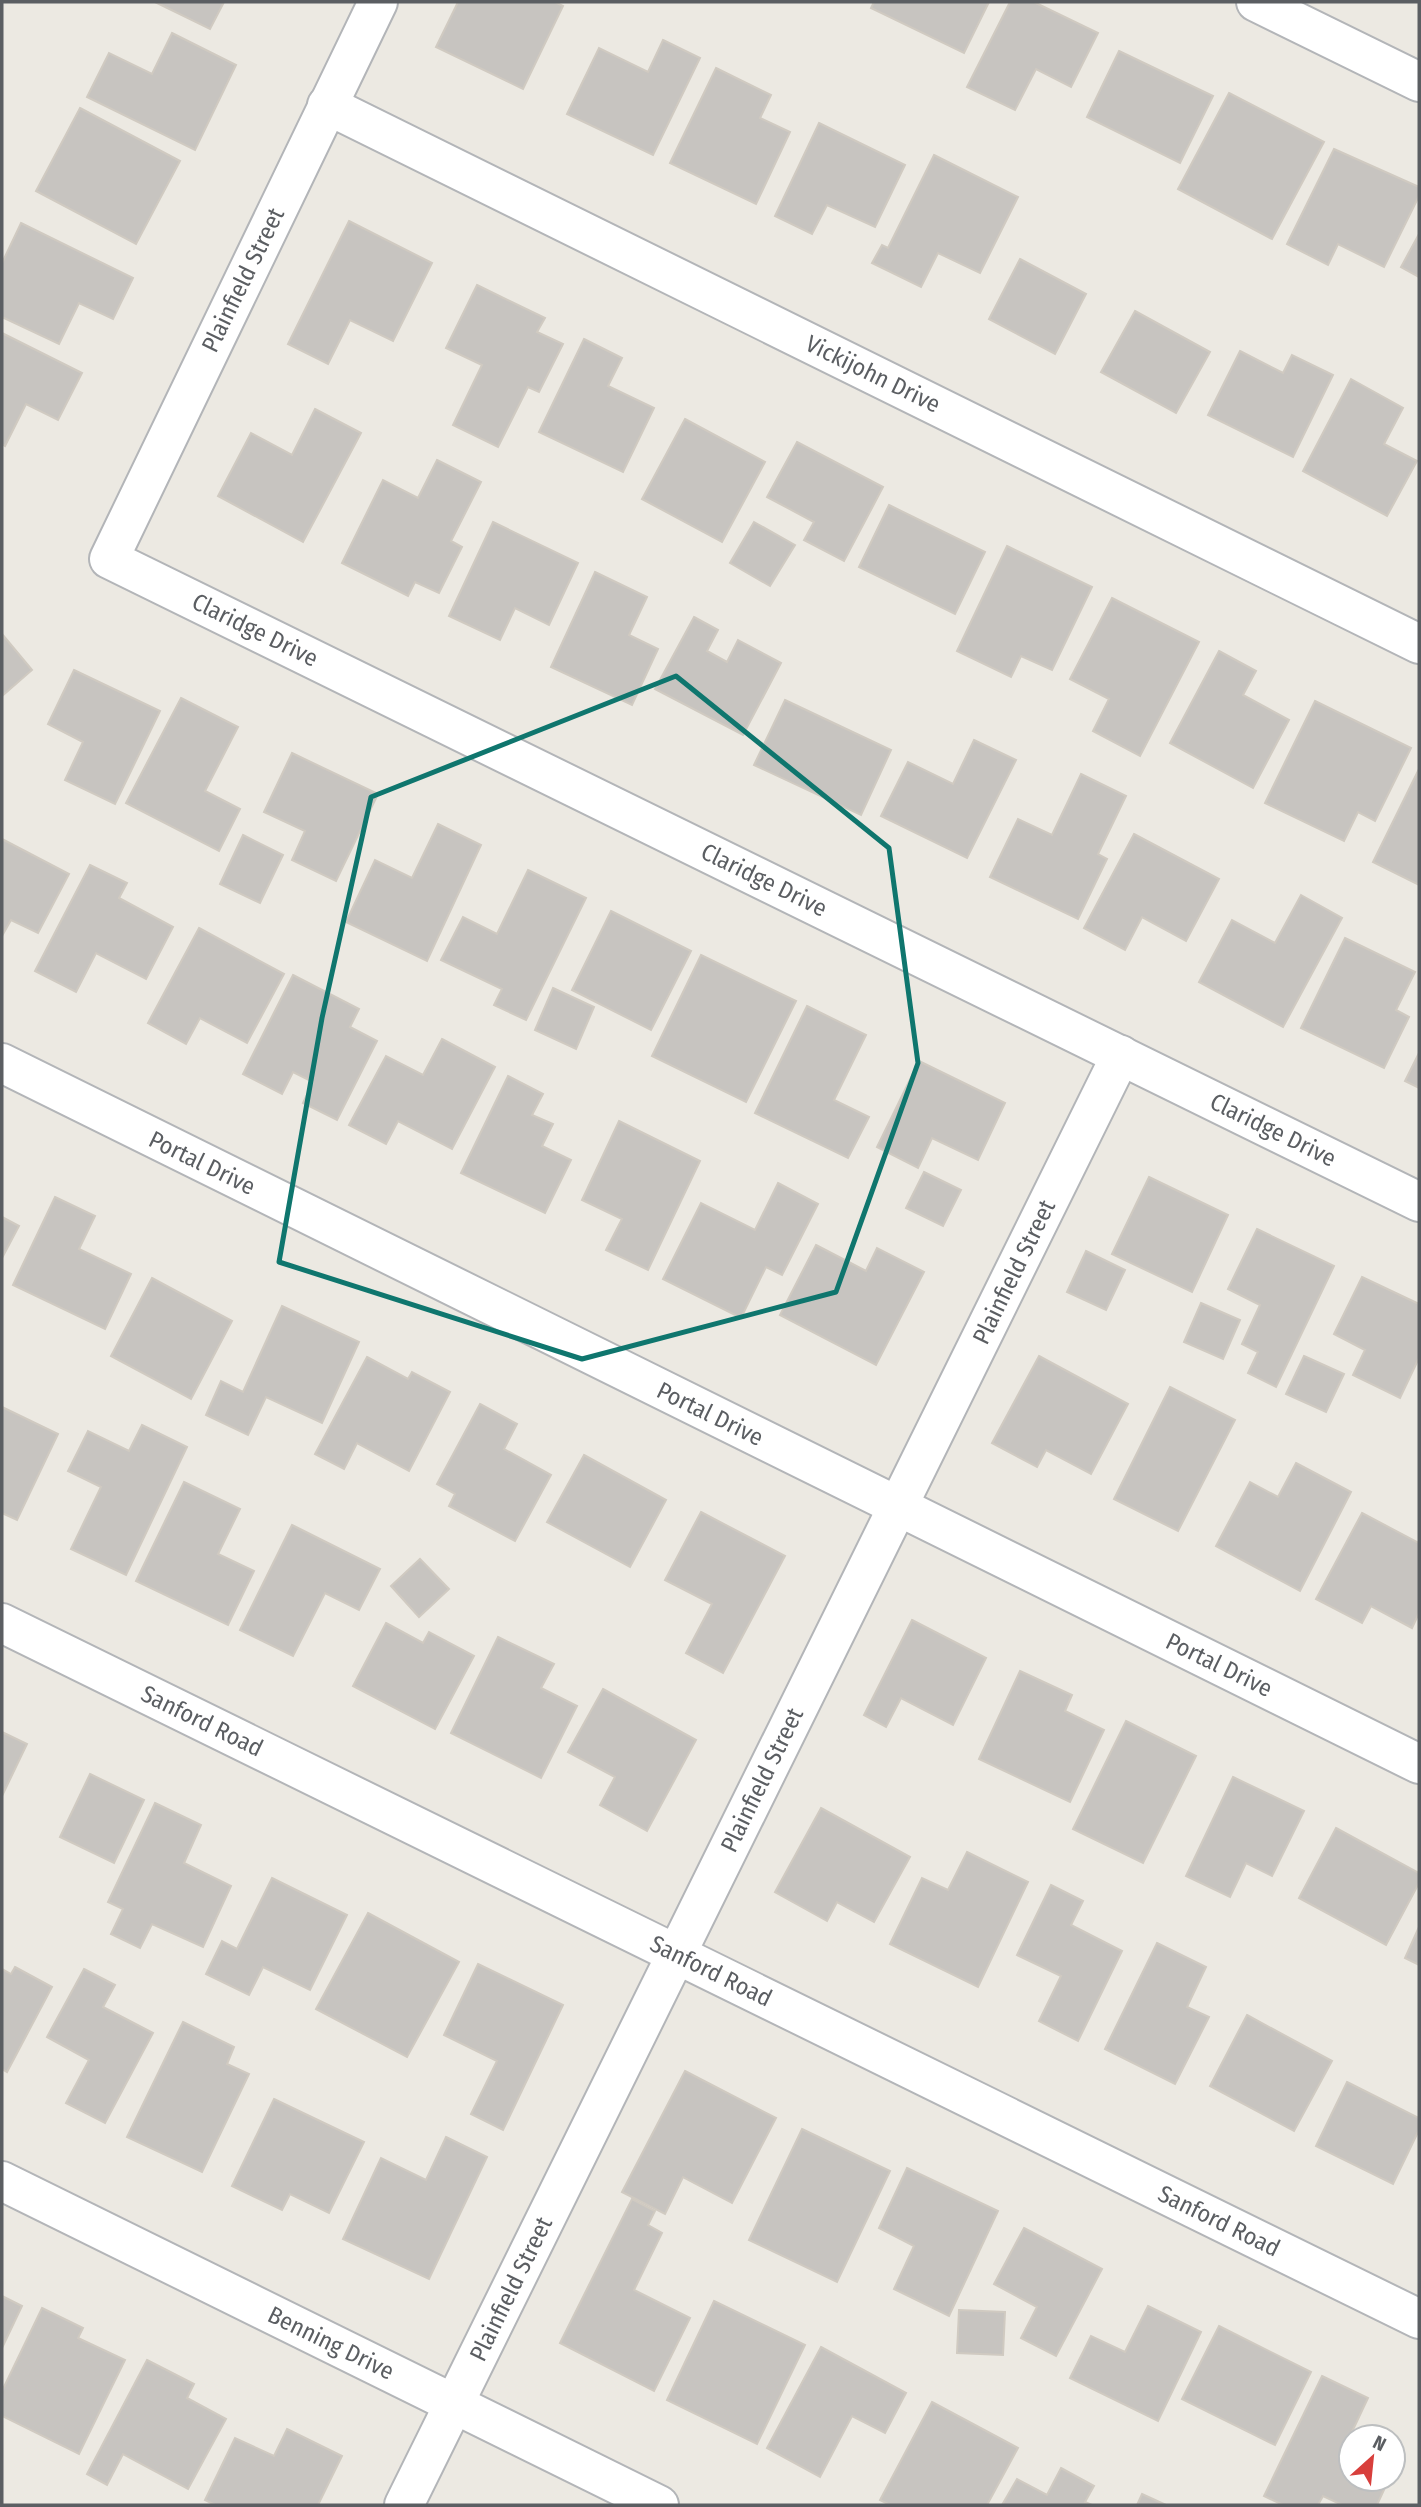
<svg xmlns="http://www.w3.org/2000/svg" width="1421" height="2507" viewBox="0 0 1421 2507" font-family="'Fira Sans Condensed',sans-serif">
	<style>
		.building { fill: #c7c4c0; stroke: #d0cac1; stroke-width: 2 }
		.lines { fill: none; stroke-linecap: round; stroke-linejoin: round }
		.minor-casing { stroke: #b3b5b8; stroke-width: 42 }
		.minor { stroke: #fff; stroke-width: 38 }
		.marked { fill: none; stroke: #0f766e; stroke-width: 5; stroke-linejoin: round }
		.labels { text-anchor: middle; dominant-baseline: central; stroke-width: 7; stroke-linejoin: round; paint-order: stroke }
		.street-label { font-size: 24px; fill: #5b5e62; stroke: #fff }
	</style>
	<rect width="100%" height="100%" fill="#ece9e2"/>
	<g class="building">
		<polygon points="155,2 224,2 210,29"/>
		<polygon points="458,2 555,2 563,6 523,89 436,47"/>
		<polygon points="874,2 989,2 964,53 871,8"/>
		<polygon points="1010,2 1034,2 1098,33 1071,87 1036,69 1015,110 967,87"/>
		<polygon points="172,33 236,65 195,150 87,97 109,53 152,74"/>
		<polygon points="663,40 700,58 653,155 567,114 599,48 648,72"/>
		<polygon points="1119,51 1213,96 1180,163 1087,117"/>
		<polygon points="716,68 771,95 760,118 790,132 756,204 670,163"/>
		<polygon points="1229,93 1324,142 1272,239 1178,189"/>
		<polygon points="80,108 180,161 136,244 36,191"/>
		<polygon points="819,123 905,165 875,227 827,205 812,234 775,216"/>
		<polygon points="1334,149 1419,187 1419,196 1384,267 1338,244 1328,265 1287,244"/>
		<polygon points="934,155 1018,197 980,273 938,253 921,287 872,263 882,245 888,248"/>
		<polygon points="349,221 432,263 393,341 350,320 328,364 288,344"/>
		<polygon points="21,223 133,278 113,319 79,303 59,344 2,317 2,263"/>
		<polygon points="1419,234 1419,277 1401,267"/>
		<polygon points="1020,259 1086,294 1055,354 989,319"/>
		<polygon points="477,285 545,318 537,332 563,344 539,392 528,387 498,447 453,425 482,365 446,348"/>
		<polygon points="1135,311 1210,352 1176,413 1101,372"/>
		<polygon points="2,333 82,373 58,420 26,404 5,446 2,444"/>
		<polygon points="584,339 622,358 608,386 654,408 623,472 539,432"/>
		<polygon points="1240,351 1283,373 1292,355 1333,375 1293,457 1208,415"/>
		<polygon points="1351,379 1403,408 1384,444 1417,461 1387,516 1303,471"/>
		<polygon points="315,409 361,433 303,542 218,496 251,433 292,455"/>
		<polygon points="685,419 765,462 722,542 642,499"/>
		<polygon points="797,442 883,487 844,561 804,540 814,522 767,497"/>
		<polygon points="437,460 481,482 451,541 462,547 439,593 415,582 408,596 342,563 383,480 418,498"/>
		<polygon points="889,505 985,552 955,614 859,567"/>
		<polygon points="493,522 578,563 549,625 515,608 500,640 449,616"/>
		<polygon points="754,522 795,545 770,586 730,563"/>
		<polygon points="1007,546 1092,587 1052,670 1021,656 1011,677 957,651"/>
		<polygon points="595,572 647,597 629,635 658,649 632,705 551,667"/>
		<polygon points="1112,598 1199,642 1140,756 1093,731 1109,699 1070,679"/>
		<polygon points="694,617 718,630 707,651 727,662 738,640 781,663 743,735 655,689"/>
		<polygon points="2,634 32,670 2,696"/>
		<polygon points="1219,651 1256,671 1243,695 1289,720 1253,788 1170,743"/>
		<polygon points="74,670 160,711 115,804 65,780 83,742 48,724"/>
		<polygon points="181,698 238,727 205,791 240,809 219,851 126,803"/>
		<polygon points="785,700 891,750 861,815 754,765"/>
		<polygon points="1315,701 1411,748 1375,821 1358,812 1344,841 1265,803"/>
		<polygon points="974,740 1016,760 967,858 881,816 908,762 953,784"/>
		<polygon points="292,753 378,794 336,881 292,860 305,831 264,812"/>
		<polygon points="1419,769 1419,885 1373,862"/>
		<polygon points="1081,774 1126,796 1098,854 1107,859 1078,919 990,877 1018,819 1052,835"/>
		<polygon points="438,824 481,845 427,961 346,922 375,860 412,878"/>
		<polygon points="1134,834 1219,879 1186,941 1142,917 1125,950 1084,928"/>
		<polygon points="243,835 283,855 260,903 220,884"/>
		<polygon points="2,839 69,874 38,933 11,920 2,936"/>
		<polygon points="90,865 127,883 119,898 173,927 146,979 96,953 76,992 35,971"/>
		<polygon points="528,870 586,898 526,1020 494,1005 502,989 441,960 463,917 497,934"/>
		<polygon points="1301,895 1342,918 1283,1027 1199,982 1232,920 1275,943"/>
		<polygon points="611,911 691,951 651,1030 572,990"/>
		<polygon points="199,928 284,974 247,1043 200,1018 186,1044 148,1023"/>
		<polygon points="1345,938 1415,972 1396,1010 1409,1017 1384,1068 1301,1028"/>
		<polygon points="701,955 796,1001 746,1102 652,1056"/>
		<polygon points="293,975 359,1009 350,1027 377,1041 337,1120 303,1103 313,1082 293,1072 282,1094 243,1074"/>
		<polygon points="553,988 594,1007 576,1049 535,1030"/>
		<polygon points="807,1006 866,1035 834,1100 869,1117 848,1158 755,1113"/>
		<polygon points="442,1039 495,1067 452,1149 398,1121 386,1144 349,1125 386,1056 423,1075"/>
		<polygon points="1419,1053 1419,1088 1405,1081"/>
		<polygon points="919,1061 1005,1103 978,1160 932,1138 918,1168 877,1147"/>
		<polygon points="508,1076 543,1094 532,1115 553,1124 542,1146 571,1160 545,1213 461,1173"/>
		<polygon points="619,1121 700,1161 648,1270 606,1250 622,1219 582,1200"/>
		<polygon points="924,1172 961,1190 943,1226 906,1208"/>
		<polygon points="1149,1177 1228,1215 1192,1292 1112,1254"/>
		<polygon points="778,1183 818,1204 782,1275 766,1267 741,1318 663,1279 701,1203 755,1230"/>
		<polygon points="55,1197 95,1216 79,1249 131,1274 105,1329 13,1285"/>
		<polygon points="2,1217 19,1226 2,1258"/>
		<polygon points="1257,1229 1334,1266 1276,1387 1248,1373 1258,1352 1242,1344 1260,1305 1228,1289"/>
		<polygon points="816,1245 866,1271 877,1248 924,1272 876,1365 780,1315"/>
		<polygon points="1086,1251 1125,1270 1106,1310 1067,1292"/>
		<polygon points="1362,1277 1419,1304 1419,1358 1400,1398 1353,1375 1365,1350 1334,1334"/>
		<polygon points="152,1278 232,1321 191,1399 111,1356"/>
		<polygon points="1201,1303 1240,1320 1223,1359 1184,1342"/>
		<polygon points="282,1306 359,1342 322,1423 266,1397 248,1435 206,1415 221,1381 243,1392"/>
		<polygon points="1039,1356 1128,1404 1091,1474 1046,1450 1037,1467 992,1443"/>
		<polygon points="1304,1356 1344,1374 1326,1412 1286,1394"/>
		<polygon points="367,1357 408,1379 412,1372 450,1392 409,1471 357,1443 344,1469 315,1454"/>
		<polygon points="1170,1387 1235,1420 1178,1531 1114,1499"/>
		<polygon points="480,1404 517,1424 504,1449 551,1475 515,1541 449,1506 455,1494 437,1484"/>
		<polygon points="2,1407 58,1434 17,1520 2,1513"/>
		<polygon points="142,1425 187,1447 126,1575 71,1549 101,1487 68,1471 88,1431 129,1451"/>
		<polygon points="584,1455 666,1500 630,1567 547,1522"/>
		<polygon points="1296,1463 1351,1492 1300,1591 1216,1546 1250,1482 1278,1497"/>
		<polygon points="184,1482 240,1509 218,1554 254,1571 228,1625 136,1581"/>
		<polygon points="701,1512 785,1556 723,1673 686,1653 712,1604 665,1580"/>
		<polygon points="1362,1513 1419,1543 1419,1613 1412,1628 1371,1606 1362,1623 1316,1599"/>
		<polygon points="292,1525 380,1569 359,1610 325,1593 293,1656 240,1630"/>
		<polygon points="420,1559 449,1589 419,1617 391,1586"/>
		<polygon points="912,1620 986,1658 953,1725 901,1698 886,1727 864,1715"/>
		<polygon points="386,1623 423,1643 429,1632 474,1656 435,1729 353,1686"/>
		<polygon points="498,1637 554,1664 541,1688 577,1706 541,1778 451,1733"/>
		<polygon points="1020,1671 1072,1695 1065,1711 1104,1730 1070,1802 979,1759"/>
		<polygon points="603,1689 696,1740 647,1831 600,1805 615,1777 568,1752"/>
		<polygon points="1126,1721 1196,1756 1143,1863 1073,1829"/>
		<polygon points="2,1732 27,1744 2,1796"/>
		<polygon points="90,1774 144,1800 114,1863 60,1837"/>
		<polygon points="1233,1777 1304,1811 1272,1876 1246,1863 1230,1897 1186,1876"/>
		<polygon points="155,1803 201,1825 184,1863 231,1886 203,1947 152,1924 140,1948 111,1934 123,1909 108,1902"/>
		<polygon points="821,1808 910,1857 874,1922 837,1902 827,1921 775,1892"/>
		<polygon points="1336,1828 1419,1873 1419,1883 1386,1945 1299,1898"/>
		<polygon points="967,1852 1028,1882 978,1987 890,1944 922,1878 948,1890"/>
		<polygon points="272,1878 347,1915 310,1990 263,1967 249,1995 206,1974 222,1941 237,1949"/>
		<polygon points="1051,1885 1083,1901 1071,1925 1122,1951 1078,2041 1039,2021 1061,1976 1017,1955"/>
		<polygon points="368,1913 459,1962 407,2057 316,2009"/>
		<polygon points="1419,1927 1419,1965 1405,1958"/>
		<polygon points="1157,1943 1206,1967 1187,2007 1209,2017 1175,2084 1105,2049"/>
		<polygon points="478,1964 563,2005 503,2130 471,2114 497,2061 444,2035"/>
		<polygon points="15,1967 52,1987 7,2072 2,2069 2,1969 11,1974"/>
		<polygon points="84,1969 115,1985 103,2007 153,2033 105,2123 66,2103 89,2060 47,2037"/>
		<polygon points="1247,2015 1332,2061 1294,2131 1210,2086"/>
		<polygon points="183,2022 234,2047 227,2064 249,2074 202,2172 127,2137"/>
		<polygon points="685,2071 776,2118 732,2203 683,2177 665,2214 622,2192"/>
		<polygon points="1347,2082 1419,2118 1419,2130 1393,2184 1316,2146"/>
		<polygon points="274,2099 364,2142 329,2213 290,2194 282,2210 232,2186"/>
		<polygon points="802,2129 890,2171 837,2282 749,2240"/>
		<polygon points="446,2137 487,2157 429,2279 343,2239 381,2158 426,2180"/>
		<polygon points="907,2168 998,2211 949,2316 894,2289 914,2246 879,2228"/>
		<polygon points="632,2199 655,2211 648,2225 662,2233 634,2290 690,2318 654,2391 560,2343"/>
		<polygon points="1024,2228 1102,2269 1056,2356 1021,2338 1037,2307 994,2284"/>
		<polygon points="2,2296 22,2306 2,2348"/>
		<polygon points="714,2301 805,2345 757,2444 667,2400"/>
		<polygon points="1148,2306 1201,2332 1158,2421 1070,2378 1091,2336 1125,2352"/>
		<polygon points="42,2308 83,2328 78,2338 125,2360 79,2454 2,2416 2,2391"/>
		<polygon points="959,2310 1005,2312 1003,2355 957,2353"/>
		<polygon points="1219,2326 1311,2372 1275,2445 1182,2399"/>
		<polygon points="821,2347 906,2393 885,2433 852,2416 820,2477 767,2448"/>
		<polygon points="147,2360 194,2384 187,2398 226,2419 188,2489 123,2454 107,2485 87,2474"/>
		<polygon points="1322,2376 1368,2398 1351,2434 1358,2437 1351,2437 1351,2479 1389,2479 1377,2505 1342,2505 1323,2496 1318,2505 1283,2505 1264,2496"/>
		<polygon points="932,2402 1018,2448 987,2505 890,2505 880,2500"/>
		<polygon points="287,2429 342,2456 318,2505 215,2505 205,2500 235,2438 274,2456"/>
		<polygon points="1061,2468 1094,2486 1085,2502 1092,2505 1002,2505 1017,2479 1047,2495"/>
		<polygon points="1142,2494 1166,2505 1137,2505"/>
	</g>
	<g class="lines">
		<defs>
			<g id="minor">
				<polyline points="378,2 109,559 1419,1202"/>
				<polyline points="1256,2 1419,82"/>
				<polyline points="327,105 1419,644"/>
				<polyline points="2,1063 1419,1764"/>
				<polyline points="2,1623 1419,2319"/>
				<polyline points="2,2181 659,2505"/>
				<polyline points="404,2505 1121,1055"/>
			</g>
		</defs>
		<use href="#minor" class="minor-casing"/>
		<use href="#minor" class="minor"/>
	</g>
	<path class="marked" d="M676,676L889,848L918,1063L836,1292L582,1359L279,1262L322,1018L371,797Z"/>
	<g class="labels">
		<g class="street-label">
			<text transform="translate(243 280) rotate(-64)">Plainfield Street</text>
			<text transform="translate(873 374) rotate(26)">Vickijohn Drive</text>
			<text transform="translate(255 630) rotate(26)">Claridge Drive</text>
			<text transform="translate(764 880) rotate(26)">Claridge Drive</text>
			<text transform="translate(1273 1130) rotate(26)">Claridge Drive</text>
			<text transform="translate(202 1163) rotate(26)">Portal Drive</text>
			<text transform="translate(1014 1272) rotate(-64)">Plainfield Street</text>
			<text transform="translate(710 1414) rotate(26)">Portal Drive</text>
			<text transform="translate(1219 1665) rotate(26)">Portal Drive</text>
			<text transform="translate(202 1721) rotate(26)">Sanford Road</text>
			<text transform="translate(762 1780) rotate(-64)">Plainfield Street</text>
			<text transform="translate(711 1971) rotate(26)">Sanford Road</text>
			<text transform="translate(1219 2221) rotate(26)">Sanford Road</text>
			<text transform="translate(511 2289) rotate(-64)">Plainfield Street</text>
			<text transform="translate(331 2343) rotate(26)">Benning Drive</text>
		</g>
	</g>
	<rect width="1421" height="2507" fill="none" stroke="#5b5e62" stroke-width="7"/>
	<g transform="translate(1372 2458) rotate(27)"><circle r="33" fill="#ffffff" stroke="#bdbfc0" stroke-width="2"/>
	<path d="M0-5L12 26L0 18L-12 26Z" fill="#d83f3c"/>
	<text y="-10" font-size="19" font-weight="bold" text-anchor="middle" fill="#5b5e62">N</text>
	</g>
</svg>
